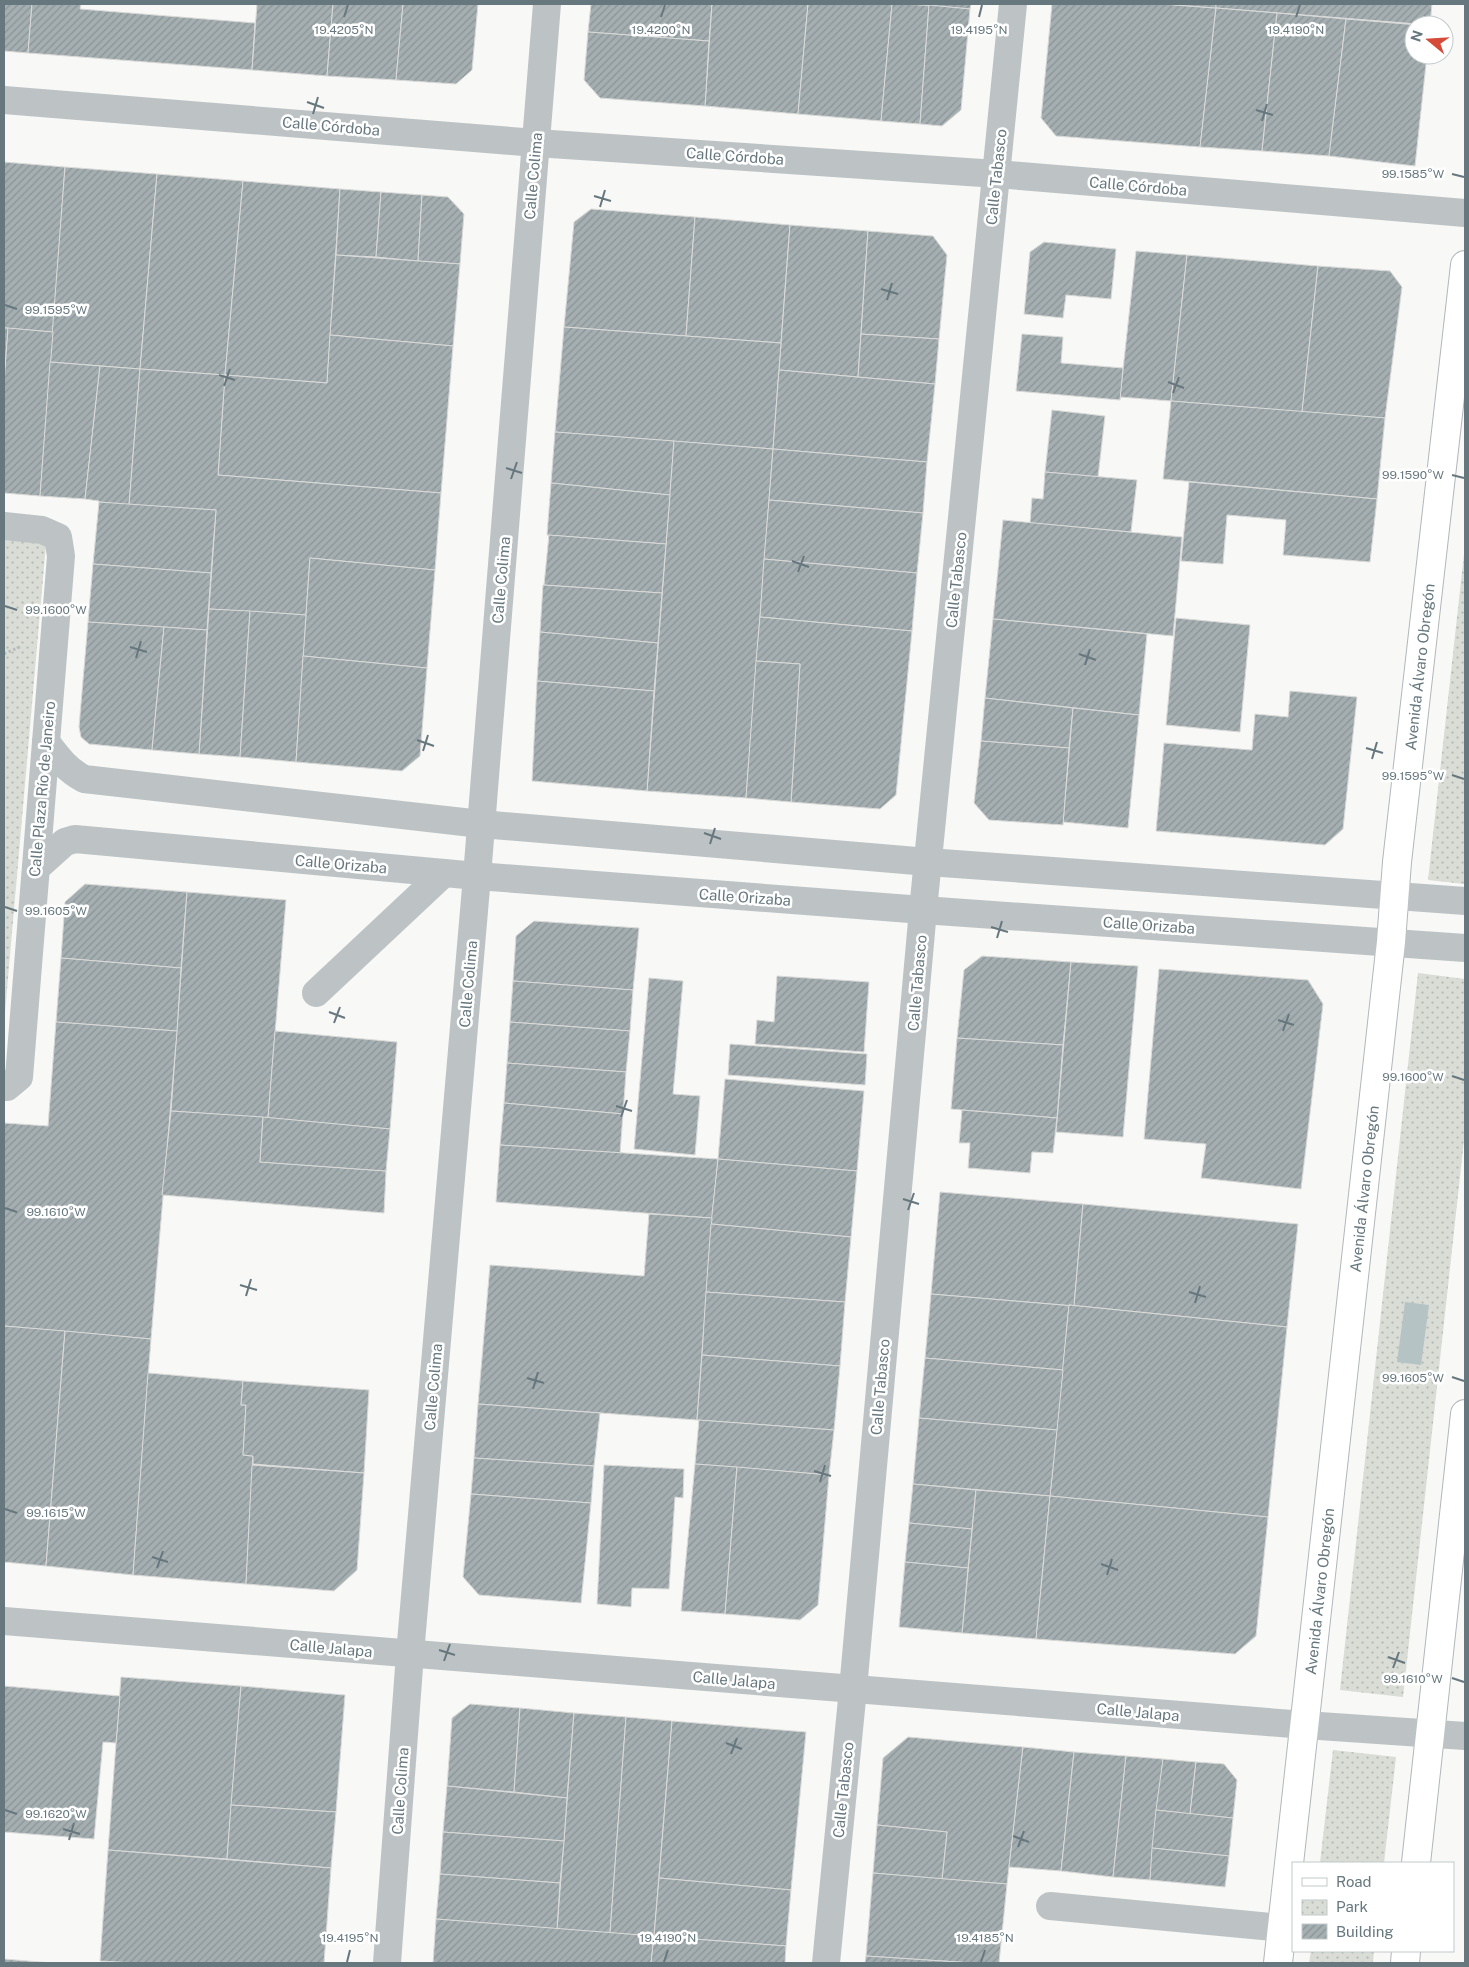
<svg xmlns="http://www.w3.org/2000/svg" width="1469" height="1967" viewBox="0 0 1469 1967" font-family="'Public Sans',sans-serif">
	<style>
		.park { fill: url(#park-dots) }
		.water { fill: #b5c3c5 }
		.building { fill: url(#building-hatch); stroke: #dadad8 }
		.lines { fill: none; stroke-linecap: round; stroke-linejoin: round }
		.major-casing { stroke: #b1b7ba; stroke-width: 30 }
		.path { stroke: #b8bcbe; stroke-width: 3; stroke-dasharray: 2.5 2.5; stroke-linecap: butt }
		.minor { stroke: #bdc3c5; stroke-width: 28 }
		.major { stroke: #fff; stroke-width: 28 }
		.ticks { fill: none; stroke: #66777e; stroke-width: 2 }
		.labels { text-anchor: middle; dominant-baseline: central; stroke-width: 5; stroke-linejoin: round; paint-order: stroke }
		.street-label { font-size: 15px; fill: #66777e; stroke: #fff }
		.ticks-label { font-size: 12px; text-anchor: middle; fill: #66777e; stroke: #fff; stroke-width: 5; stroke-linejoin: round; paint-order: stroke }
	</style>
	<defs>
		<pattern id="park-dots" width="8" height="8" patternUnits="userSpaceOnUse" patternTransform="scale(1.25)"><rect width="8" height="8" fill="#d9ddd6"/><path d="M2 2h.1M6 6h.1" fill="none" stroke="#b4b8b3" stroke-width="1.8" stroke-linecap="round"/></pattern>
		<pattern id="building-hatch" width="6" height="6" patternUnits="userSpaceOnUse" patternTransform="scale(1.25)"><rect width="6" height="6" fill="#a5afb2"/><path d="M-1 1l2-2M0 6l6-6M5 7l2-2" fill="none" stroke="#8a9396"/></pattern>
	</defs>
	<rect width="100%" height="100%" fill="#f8f8f6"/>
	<g class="park">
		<polygon points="4,540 46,544 4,1024"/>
		<polygon points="1465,545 1465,884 1428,880"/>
		<polygon points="1418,973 1465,979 1465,1131 1403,1697 1340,1690"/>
		<polygon points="1333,1750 1396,1757 1384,1863 1320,1863"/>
		<polygon points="1311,1951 1374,1951 1373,1963 1309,1963"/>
	</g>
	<polygon class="water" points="1405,1302 1429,1305 1421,1365 1397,1362"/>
	<g class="building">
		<polygon points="4,4 32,4 28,53 4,51"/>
		<polygon points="32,4 81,4 80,9 255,23 252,70 28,53"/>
		<polygon points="257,4 333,4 327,76 252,70"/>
		<polygon points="333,4 403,4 396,80 327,76"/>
		<polygon points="403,4 478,4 472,70 456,84 396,80"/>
		<polygon points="591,4 712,4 709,41 588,32"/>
		<polygon points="712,4 808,4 798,114 705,106"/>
		<polygon points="808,4 892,4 881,121 798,114"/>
		<polygon points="892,4 929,5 920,124 881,121"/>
		<polygon points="909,4 971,4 970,9"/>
		<polygon points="1052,4 1163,4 1216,8 1200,147 1056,136 1041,118"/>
		<polygon points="1163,4 1216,4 1216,8"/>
		<polygon points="1216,4 1432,4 1430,25 1216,8"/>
		<polygon points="929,5 970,9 961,110 942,126 920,124"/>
		<polygon points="1216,8 1277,13 1262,151 1200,147"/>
		<polygon points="1277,13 1346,19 1329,156 1262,151"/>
		<polygon points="1346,19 1418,25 1414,25 1414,55 1427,55 1415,166 1329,156"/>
		<polygon points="588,32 709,41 705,106 600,98 584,80"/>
		<polygon points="4,162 65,167 53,332 4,328"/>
		<polygon points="65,167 157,174 140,369 50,362"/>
		<polygon points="157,174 243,181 225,375 140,369"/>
		<polygon points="243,181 340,189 327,383 225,375"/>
		<polygon points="340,189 381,192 376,257 336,255"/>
		<polygon points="381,192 422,195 418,261 376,257"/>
		<polygon points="422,195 448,197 464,214 460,264 418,261"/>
		<polygon points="591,209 695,217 686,336 564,327 574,222"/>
		<polygon points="695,217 790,225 781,343 686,336"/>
		<polygon points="790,225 868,231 858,377 779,370"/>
		<polygon points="868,231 933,236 947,255 939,339 861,334"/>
		<polygon points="1044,242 1116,249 1111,299 1066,295 1063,318 1024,314 1030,252"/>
		<polygon points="1136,251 1187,255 1171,401 1120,397"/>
		<polygon points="336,255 460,264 453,346 330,335"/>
		<polygon points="1187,255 1318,266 1302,412 1171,401"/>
		<polygon points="1318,266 1390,271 1402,287 1385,418 1302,412"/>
		<polygon points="564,327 781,343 773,449 555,432"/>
		<polygon points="4,328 8,328 4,383"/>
		<polygon points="8,328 53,332 40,496 4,493 4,383"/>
		<polygon points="861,334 939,339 935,384 858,377"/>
		<polygon points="1022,334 1063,337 1061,363 1123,368 1120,400 1016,391"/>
		<polygon points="330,335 453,346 441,493 218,475 225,375 327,383"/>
		<polygon points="50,362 100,366 85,499 40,496"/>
		<polygon points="100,366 140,369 129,505 99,502 99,501 85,499"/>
		<polygon points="140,369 225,375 218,475 441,493 435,570 310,558 306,615 209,609 216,510 129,505"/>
		<polygon points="779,370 935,384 927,462 773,449"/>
		<polygon points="1171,401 1385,418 1377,499 1163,479"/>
		<polygon points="1052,410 1105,416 1098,477 1045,472"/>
		<polygon points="555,432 674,441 670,495 551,483"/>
		<polygon points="674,441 773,449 746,798 647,791"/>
		<polygon points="773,449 927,462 923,513 769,500"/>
		<polygon points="1045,472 1137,480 1131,532 1030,523 1032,498 1043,499"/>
		<polygon points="1189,482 1377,499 1370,562 1283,555 1286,520 1227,515 1223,564 1181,561"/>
		<polygon points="551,483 670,495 666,544 547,535"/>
		<polygon points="769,500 923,513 917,573 764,559"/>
		<polygon points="99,502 216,510 211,573 93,564"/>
		<polygon points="1003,520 1182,537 1173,636 993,619"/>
		<polygon points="549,535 666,544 662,593 544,585"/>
		<polygon points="310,558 435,570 427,668 303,656"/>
		<polygon points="764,559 917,573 912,631 760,617"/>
		<polygon points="93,564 211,573 207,630 88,622"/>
		<polygon points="543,585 662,593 658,643 540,632"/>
		<polygon points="209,609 250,611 240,757 199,754"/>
		<polygon points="250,611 306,615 296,762 240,757"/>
		<polygon points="760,617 912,631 896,795 880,809 791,802 800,664 756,661"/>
		<polygon points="1176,618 1250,625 1240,732 1166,725"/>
		<polygon points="993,619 1147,634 1139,715 985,698"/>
		<polygon points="88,622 164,627 152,750 89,744 81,737 79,727"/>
		<polygon points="164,627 207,630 199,754 152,750"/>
		<polygon points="540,632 658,643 654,691 537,681"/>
		<polygon points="303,656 427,668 420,756 402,771 296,762"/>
		<polygon points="756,661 800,664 791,802 746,798"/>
		<polygon points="537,681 654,691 647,791 532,781"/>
		<polygon points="1290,691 1357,697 1343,829 1325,845 1156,831 1164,743 1252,750 1255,714 1288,717"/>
		<polygon points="985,698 1073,708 1069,748 981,741"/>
		<polygon points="1073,708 1139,715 1128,828 1063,822"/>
		<polygon points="981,741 1069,748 1063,825 989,820 974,803"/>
		<polygon points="85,884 187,892 181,968 61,958 65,902"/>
		<polygon points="187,892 286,900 268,1118 171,1111"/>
		<polygon points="534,921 639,928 633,990 513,981 516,936"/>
		<polygon points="982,956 1071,962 1063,1045 957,1038 964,970"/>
		<polygon points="61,958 181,968 177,1031 56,1022"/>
		<polygon points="1071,962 1138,966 1123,1137 1056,1132"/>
		<polygon points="1159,969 1308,980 1323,1004 1301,1189 1201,1178 1206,1144 1144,1139"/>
		<polygon points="777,976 869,982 864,1052 755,1044 757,1020 774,1022"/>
		<polygon points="649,978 683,981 673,1094 700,1096 695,1155 634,1149"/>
		<polygon points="513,981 633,990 630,1031 510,1022"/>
		<polygon points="56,1022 177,1031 151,1339 4,1326 4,1123 48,1126"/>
		<polygon points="510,1022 630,1031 626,1072 507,1063"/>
		<polygon points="275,1031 397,1042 390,1129 268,1118"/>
		<polygon points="957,1038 1063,1045 1057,1118 951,1109"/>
		<polygon points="730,1044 867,1054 865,1085 728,1075"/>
		<polygon points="507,1063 626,1072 623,1114 504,1103"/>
		<polygon points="725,1079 864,1091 857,1171 718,1159"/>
		<polygon points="504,1103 623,1114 620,1153 500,1145"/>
		<polygon points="962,1110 1057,1118 1053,1153 1032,1152 1030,1173 968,1168 970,1143 959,1143"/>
		<polygon points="171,1111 263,1117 260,1162 386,1171 384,1213 162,1195"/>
		<polygon points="263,1117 390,1129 386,1171 260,1162"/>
		<polygon points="500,1145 718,1159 712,1218 496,1202"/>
		<polygon points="718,1159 857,1171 851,1237 711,1224"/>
		<polygon points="940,1192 1083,1204 1074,1306 931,1294"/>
		<polygon points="1083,1204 1298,1224 1287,1327 1069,1305 1074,1306"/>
		<polygon points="649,1214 712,1218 697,1420 478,1404 490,1265 644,1276"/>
		<polygon points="711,1224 851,1237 845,1302 706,1292"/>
		<polygon points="706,1292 845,1302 840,1366 702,1355"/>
		<polygon points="931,1294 1074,1306 1069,1305 1063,1370 925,1358"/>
		<polygon points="1069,1305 1287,1327 1268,1517 1050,1496"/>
		<polygon points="4,1326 65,1331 46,1566 4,1562"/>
		<polygon points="65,1331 151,1339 133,1575 46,1566"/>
		<polygon points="702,1355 840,1366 834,1430 697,1420"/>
		<polygon points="925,1358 1063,1370 1057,1430 919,1418"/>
		<polygon points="148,1373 243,1381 241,1405 246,1405 243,1455 253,1456 246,1584 133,1575"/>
		<polygon points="243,1381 369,1390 364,1473 253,1464 253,1456 243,1455 246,1405 241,1405"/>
		<polygon points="478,1404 600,1413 594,1466 474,1458"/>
		<polygon points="919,1418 1057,1430 1050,1496 913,1484"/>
		<polygon points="699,1420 834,1430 829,1475 695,1464"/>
		<polygon points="474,1458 594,1466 591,1503 471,1494"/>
		<polygon points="695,1464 737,1467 725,1614 681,1611"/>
		<polygon points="252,1465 364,1473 357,1570 334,1591 246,1584"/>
		<polygon points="604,1465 684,1469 683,1498 675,1497 669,1589 632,1588 631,1607 597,1604"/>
		<polygon points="737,1467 829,1475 818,1605 800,1620 725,1614"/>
		<polygon points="913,1484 976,1490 972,1529 909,1523"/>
		<polygon points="976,1490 1050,1496 1036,1639 962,1633"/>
		<polygon points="471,1494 591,1503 581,1603 479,1595 463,1577"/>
		<polygon points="1050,1496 1268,1517 1256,1636 1235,1654 1036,1639"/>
		<polygon points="909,1523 972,1529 968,1568 905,1562"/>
		<polygon points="905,1562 968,1568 962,1633 899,1627"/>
		<polygon points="121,1677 241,1686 227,1859 108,1850"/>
		<polygon points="4,1686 120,1696 116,1743 103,1742 94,1839 4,1832"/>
		<polygon points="241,1686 345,1695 336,1812 231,1805"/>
		<polygon points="470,1704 520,1708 514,1792 447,1786 452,1718"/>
		<polygon points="520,1708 574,1713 567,1798 514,1792"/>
		<polygon points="574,1713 626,1717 610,1933 557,1929"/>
		<polygon points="626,1717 672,1721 654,1936 610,1933"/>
		<polygon points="672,1721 806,1732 791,1890 659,1878"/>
		<polygon points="908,1737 1023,1747 1007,1884 942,1879 947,1832 877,1825 883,1758"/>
		<polygon points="1023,1747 1074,1752 1061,1871 1009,1867"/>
		<polygon points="1074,1752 1126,1756 1113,1877 1061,1871"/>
		<polygon points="1126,1756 1163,1759 1150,1880 1113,1877"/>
		<polygon points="1163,1759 1196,1762 1190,1814 1156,1810"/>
		<polygon points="1196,1762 1224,1764 1237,1780 1233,1818 1190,1814"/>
		<polygon points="447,1786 567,1798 564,1841 443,1832"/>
		<polygon points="231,1805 336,1812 331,1868 227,1859"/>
		<polygon points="1156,1810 1233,1818 1229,1856 1152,1848"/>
		<polygon points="877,1825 947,1832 942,1879 873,1873"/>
		<polygon points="443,1832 564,1841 560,1883 440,1874"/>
		<polygon points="1152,1848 1229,1856 1225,1887 1150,1880"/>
		<polygon points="108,1850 331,1868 324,1963 137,1963 100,1961"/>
		<polygon points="873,1873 1007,1884 999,1963 973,1963 866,1956"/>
		<polygon points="440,1874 560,1883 557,1929 436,1919"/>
		<polygon points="659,1878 791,1890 786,1946 654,1936"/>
		<polygon points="436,1919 654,1936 651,1963 433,1963"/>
		<polygon points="654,1936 786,1946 785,1963 651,1963"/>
		<polygon points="866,1956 973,1963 865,1963"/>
		<polygon points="4,1959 52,1963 4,1963"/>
	</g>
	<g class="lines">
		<defs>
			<g id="major">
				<polyline points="1416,1863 1465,1414"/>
				<path id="s1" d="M1278,1963L1391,942L1397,862L1465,265"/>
				<polyline points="1405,1963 1406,1951"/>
			</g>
		</defs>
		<use href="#major" class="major-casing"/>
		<polyline class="path" points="4,654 22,646"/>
		<g class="minor">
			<polyline points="4,100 536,143 997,174 1465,213"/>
			<polyline points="4,526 42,530 58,537 61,556 19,1077 7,1087 4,1087"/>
			<path d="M46,742C58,758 67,770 84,779L481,824L928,862L1465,901"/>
			<polyline points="36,868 65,842 75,839 477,876 923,910 1465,948"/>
			<polyline points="316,993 444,873"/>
			<polyline points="4,1621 1305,1725 1465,1736"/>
			<polyline points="1050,1906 1283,1928"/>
			<polyline points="387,1963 410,1654 477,876 547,4"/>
			<polyline points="826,1963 853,1689 923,910 1013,4"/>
		</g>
		<use href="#major" class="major"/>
	</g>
	<path class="ticks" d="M344,17L348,5M661,17L665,5M979,17L982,5M1296,17L1300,5M307,102L324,108M1256,110L1273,115M313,114L318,97M1262,121L1267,104M1452,174L1464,177M594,196L611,201M600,207L605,190M881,289L898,294M887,300L892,283M5,305L17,309M219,375L235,380M1168,382L1184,388M224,386L230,369M1173,393L1179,377M506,468L522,473M1452,475L1464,478M511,479L517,462M792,561L809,567M798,572L804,556M5,606L17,610M130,647L147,652M1079,654L1096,660M136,658L141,641M1085,665L1090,649M417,740L434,746M1366,748L1383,753M423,751L428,735M1372,759L1377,742M1452,775L1464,779M704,833L721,839M710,844L715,828M5,907L17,911M991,927L1008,932M997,938L1002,921M329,1012L345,1018M1278,1020L1294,1025M334,1023L340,1007M1283,1031L1289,1014M1452,1076L1464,1080M616,1106L632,1111M621,1117L627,1100M903,1199L919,1204M5,1208L17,1212M908,1210L914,1193M240,1285L257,1290M1189,1292L1206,1297M246,1296L251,1279M1195,1303L1200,1286M1452,1377L1464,1381M527,1378L544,1383M533,1389L538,1372M814,1471L831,1476M820,1482L825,1465M5,1509L17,1513M152,1557L168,1562M1101,1564L1118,1570M157,1568L163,1551M1107,1575L1112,1559M439,1650L455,1655M1388,1657L1405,1663M444,1661L450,1644M1393,1668L1399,1652M1452,1678L1464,1682M726,1743L742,1749M731,1754L737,1738M5,1810L17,1814M63,1829L80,1834M1013,1836L1029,1842M69,1840L74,1823M1018,1847L1024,1831M347,1962L350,1950M664,1962L668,1950M981,1962L985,1950"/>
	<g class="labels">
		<g class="street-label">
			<text transform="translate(331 126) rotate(5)">Calle Córdoba</text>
			<text transform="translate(735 156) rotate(4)">Calle Córdoba</text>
			<text transform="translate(533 176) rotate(-85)">Calle Colima</text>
			<text transform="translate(996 177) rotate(-84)">Calle Tabasco</text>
			<text transform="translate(1138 186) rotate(5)">Calle Córdoba</text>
			<text transform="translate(501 580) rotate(-85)">Calle Colima</text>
			<text transform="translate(956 580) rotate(-84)">Calle Tabasco</text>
			<text stroke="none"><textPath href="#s1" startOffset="1304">Avenida Álvaro Obregón</textPath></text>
			<text transform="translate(42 789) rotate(-85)">Calle Plaza Río de Janeiro</text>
			<text transform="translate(341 864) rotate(5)">Calle Orizaba</text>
			<text transform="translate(745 897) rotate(4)">Calle Orizaba</text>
			<text transform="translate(1149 925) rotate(4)">Calle Orizaba</text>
			<text transform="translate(917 983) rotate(-85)">Calle Tabasco</text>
			<text transform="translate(468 984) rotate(-85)">Calle Colima</text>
			<text stroke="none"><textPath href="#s1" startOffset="779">Avenida Álvaro Obregón</textPath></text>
			<text transform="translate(433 1387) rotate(-85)">Calle Colima</text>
			<text transform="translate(880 1387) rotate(-85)">Calle Tabasco</text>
			<text stroke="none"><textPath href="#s1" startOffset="374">Avenida Álvaro Obregón</textPath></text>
			<text transform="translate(331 1648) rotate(5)">Calle Jalapa</text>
			<text transform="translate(734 1680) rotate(5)">Calle Jalapa</text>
			<text transform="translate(1138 1712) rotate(5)">Calle Jalapa</text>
			<text transform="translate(843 1790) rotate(-84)">Calle Tabasco</text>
			<text transform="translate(400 1791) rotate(-86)">Calle Colima</text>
		</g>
	</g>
	<g class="ticks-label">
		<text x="344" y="34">19.4205°N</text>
		<text x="661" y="34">19.4200°N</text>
		<text x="979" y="34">19.4195°N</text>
		<text x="1296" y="34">19.4190°N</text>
		<text x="1413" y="178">99.1585°W</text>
		<text x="56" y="314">99.1595°W</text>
		<text x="1413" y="479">99.1590°W</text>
		<text x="56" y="614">99.1600°W</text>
		<text x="1413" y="780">99.1595°W</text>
		<text x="56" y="915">99.1605°W</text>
		<text x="1413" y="1081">99.1600°W</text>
		<text x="56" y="1216">99.1610°W</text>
		<text x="1413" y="1382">99.1605°W</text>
		<text x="56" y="1517">99.1615°W</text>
		<text x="1413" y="1683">99.1610°W</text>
		<text x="56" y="1818">99.1620°W</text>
		<text x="350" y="1942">19.4195°N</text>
		<text x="668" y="1942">19.4190°N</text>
		<text x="985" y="1942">19.4185°N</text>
	</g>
	<rect width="1469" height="1967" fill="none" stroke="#66777e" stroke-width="10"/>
	<rect x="1292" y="1862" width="162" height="90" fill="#ffffff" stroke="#c2c9cb"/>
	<rect x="1302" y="1878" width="25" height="8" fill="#ffffff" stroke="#c2c9cb"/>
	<text x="1336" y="1887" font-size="15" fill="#66777e">Road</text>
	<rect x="1302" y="1900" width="25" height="15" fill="url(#park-dots)" stroke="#c2c9cb"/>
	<text x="1336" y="1912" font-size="15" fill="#66777e">Park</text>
	<rect x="1302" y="1924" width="25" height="15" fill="url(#building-hatch)" stroke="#c2c9cb"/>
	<text x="1336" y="1937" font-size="15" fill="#66777e">Building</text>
	<g transform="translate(1429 40) rotate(288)"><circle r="24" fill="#ffffff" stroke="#c2c9cb"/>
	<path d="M0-4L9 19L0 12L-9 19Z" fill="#d54a39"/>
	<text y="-8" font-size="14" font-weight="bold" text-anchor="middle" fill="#66777e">N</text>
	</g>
</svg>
